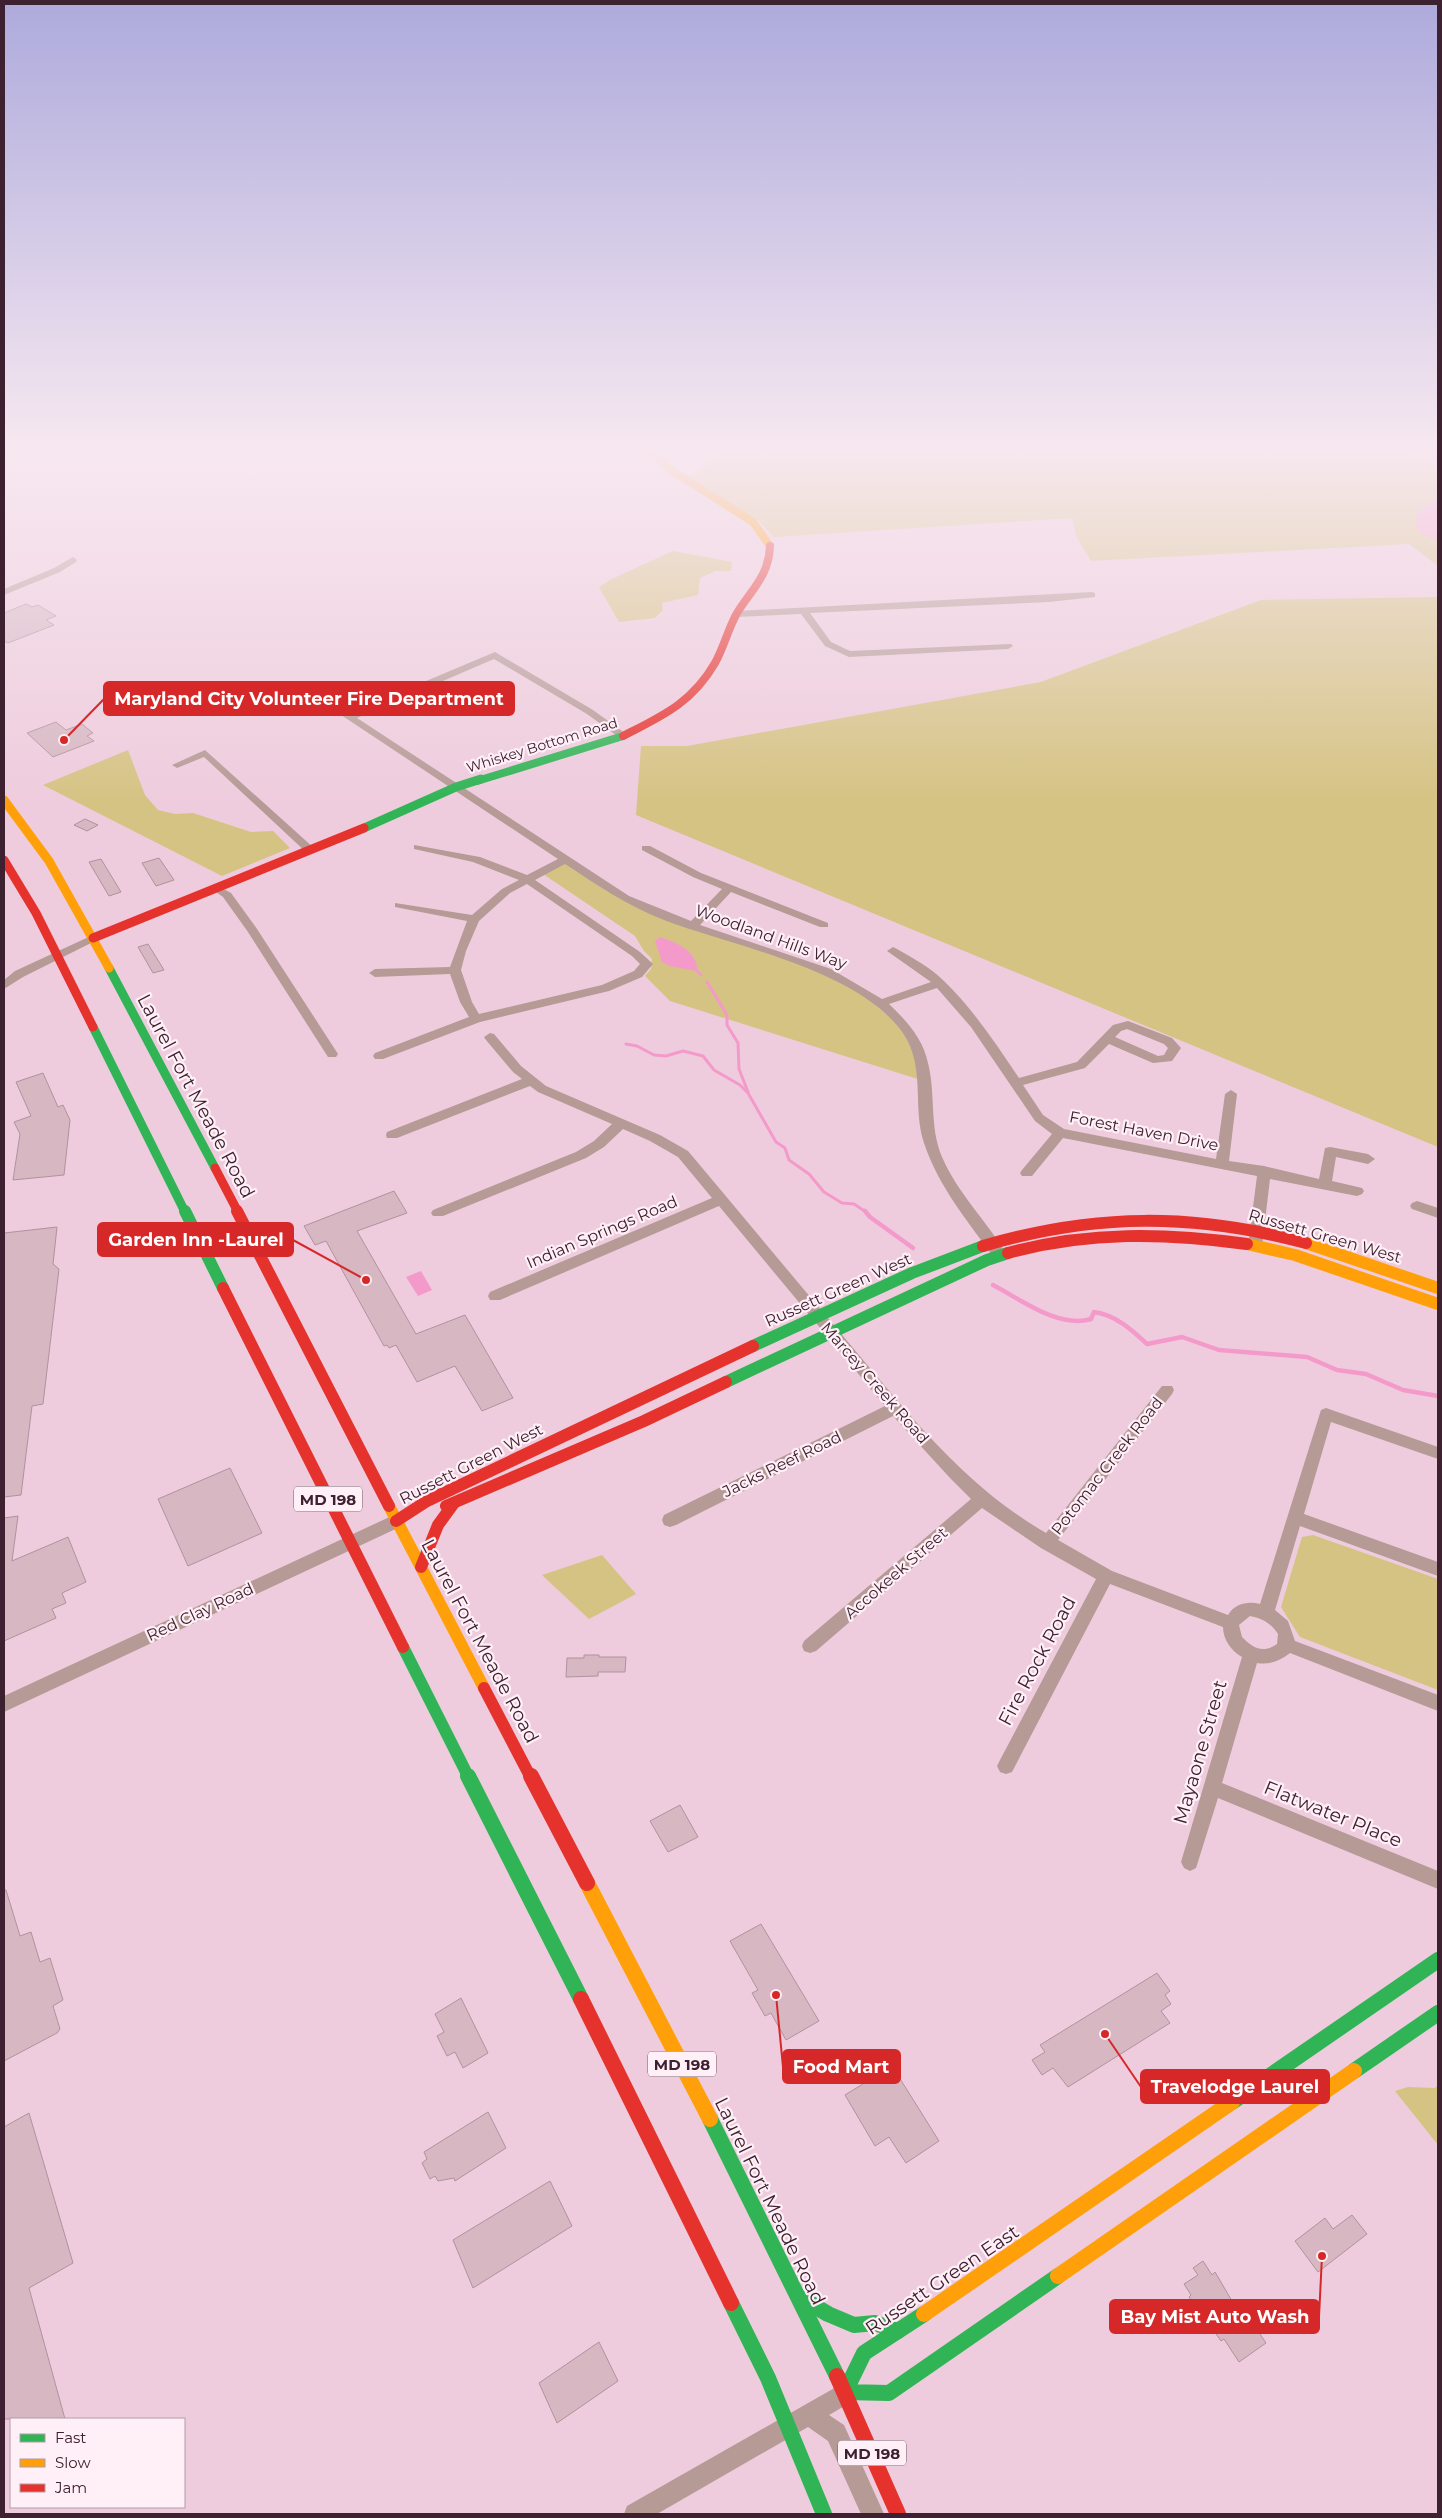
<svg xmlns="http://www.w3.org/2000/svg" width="1442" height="2518" viewBox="0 0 1442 2518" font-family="Montserrat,sans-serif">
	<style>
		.green { fill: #d5c383 }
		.water { fill: #f49acb }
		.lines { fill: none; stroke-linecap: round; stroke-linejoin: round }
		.stream-far1 { stroke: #f49acb; stroke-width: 3 }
		.stream { stroke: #f49acb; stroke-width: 4.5 }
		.building { fill: #d6b7c2; stroke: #b0929d }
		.street { fill: #b59a96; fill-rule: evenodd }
		.fast-far3 { stroke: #30b455; stroke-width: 8 }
		.fast-far2 { stroke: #30b455; stroke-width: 9 }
		.fast-far1 { stroke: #30b455; stroke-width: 12 }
		.fast { stroke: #30b455; stroke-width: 16 }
		.slow-far3 { stroke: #ff9f0a; stroke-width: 8 }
		.slow-far2 { stroke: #ff9f0a; stroke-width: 9 }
		.slow-far1 { stroke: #ff9f0a; stroke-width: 12 }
		.slow { stroke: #ff9f0a; stroke-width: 16 }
		.jam-far3 { stroke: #e5322d; stroke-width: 8 }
		.jam-far2 { stroke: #e5322d; stroke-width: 9 }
		.jam-far1 { stroke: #e5322d; stroke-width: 12 }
		.jam { stroke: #e5322d; stroke-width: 16 }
		.labels { text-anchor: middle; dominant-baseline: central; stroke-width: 4.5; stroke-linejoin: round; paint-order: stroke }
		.far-street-label { font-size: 14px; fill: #3d2130; stroke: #ffeff6 }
		.shield { fill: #ffeff6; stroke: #775f6b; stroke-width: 1 }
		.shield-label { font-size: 15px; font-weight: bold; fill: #3d2130 }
		.street-label { font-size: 16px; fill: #3d2130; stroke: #ffeff6 }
		.near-street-label { font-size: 19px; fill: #3d2130; stroke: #ffeff6 }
		.leader { fill: none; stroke: #d62828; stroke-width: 2 }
		.callout-dot { fill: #d62828; stroke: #ffeff6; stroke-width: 2 }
		.callout { fill: #d62828; stroke: #d62828; stroke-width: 2 }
		.callout-label { font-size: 18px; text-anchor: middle; font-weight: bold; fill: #fff }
	</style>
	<rect width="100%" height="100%" fill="#ecd"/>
	<g class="green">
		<polygon points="721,451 1438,451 1438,566 1409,544 1091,561 1076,536 1072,518 774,537 759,521 691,478"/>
		<polygon points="673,551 732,562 731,571 715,571 700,578 698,595 662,603 663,610 655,618 619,622 599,587 612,579"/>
		<polygon points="1438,597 1438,1147 636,815 641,746 687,746 1041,682 1261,600"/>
		<polygon points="128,750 145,795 158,810 175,814 193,813 251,832 273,831 290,848 222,876 43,785"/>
		<polygon points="564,860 625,898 846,981 903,1028 924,1081 670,1001 645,976 651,969 652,959 644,951 635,936 540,872"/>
		<polygon points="1313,1535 1438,1579 1438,1690 1300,1637 1281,1607 1302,1537"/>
		<polygon points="602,1555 636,1594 589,1619 542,1575"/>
		<polygon points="1438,2085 1438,2145 1395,2091 1408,2087 1435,2088"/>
	</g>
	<g class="water">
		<polygon points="1403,451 1438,451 1438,469 1421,455"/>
		<path d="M1438,501V540C1407,535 1409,507 1438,501Z"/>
		<path d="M660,937C676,942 698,951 697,971L669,966L662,962L655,941Z"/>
		<polygon points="421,1271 432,1290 418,1296 406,1277"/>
	</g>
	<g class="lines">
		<g class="stream-far1">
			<polyline points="697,971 701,975"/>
			<polyline points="707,982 727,1015 727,1025 738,1043 739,1069 748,1092"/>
			<polyline points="626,1044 637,1046 654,1055 666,1056 683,1051 703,1056 714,1070 740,1085 748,1093 776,1142 785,1148 789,1160 809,1174 824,1192 842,1203 854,1204 866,1212"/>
		</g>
		<g class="stream">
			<polyline points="865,1211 870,1217 913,1248"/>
			<path d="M993,1285C1020,1299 1059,1329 1091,1319L1094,1312C1116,1315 1132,1330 1147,1344L1182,1337L1219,1350L1307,1357L1337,1370L1366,1374L1403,1390L1438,1396"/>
		</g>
	</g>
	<g class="building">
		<polygon points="26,604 32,607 38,605 56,616 46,620 54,625 8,643 4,641 4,613"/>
		<polygon points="56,722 66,730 82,724 93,733 87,736 94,741 53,757 27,733"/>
		<polygon points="85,819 98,825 87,831 74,825"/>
		<polygon points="159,858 174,880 156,886 142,863"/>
		<polygon points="101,859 121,892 109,896 89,862"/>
		<polygon points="148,944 164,970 153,973 138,947"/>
		<polygon points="43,1073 58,1107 63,1105 70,1120 64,1175 13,1180 20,1134 14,1122 31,1116 16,1082"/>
		<polygon points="394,1191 407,1213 357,1231 416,1334 465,1315 513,1398 482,1411 455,1366 417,1382 396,1345 389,1348 387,1345 384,1346 326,1241 315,1245 304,1226"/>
		<polygon points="57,1227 53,1264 59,1269 43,1404 32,1406 21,1495 4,1497 4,1233"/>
		<polygon points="230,1468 262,1533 188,1566 158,1499"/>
		<polygon points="18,1516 12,1561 68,1537 86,1582 62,1593 66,1603 52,1609 56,1618 4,1641 4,1518"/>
		<polygon points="584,1655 599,1655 599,1657 626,1657 625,1672 598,1672 598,1676 566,1677 567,1658 584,1658"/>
		<polygon points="680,1805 698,1837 668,1852 650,1821"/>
		<polygon points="4,1890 6,1890 20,1936 31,1932 40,1962 50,1958 63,2000 53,2006 60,2029 57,2033 4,2061"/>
		<polygon points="761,1924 819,2021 786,2040 771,2013 765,2016 752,1993 758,1990 730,1941"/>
		<polygon points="1157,1973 1170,1991 1165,1995 1171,2004 1161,2011 1170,2023 1068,2087 1053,2068 1042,2075 1032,2060 1045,2052 1040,2045"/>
		<polygon points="461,1998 488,2053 463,2068 455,2052 447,2056 437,2036 444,2032 435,2014"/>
		<polygon points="892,2066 939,2141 906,2163 889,2137 875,2146 845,2095"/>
		<polygon points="488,2112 506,2148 455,2181 454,2178 438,2181 435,2176 430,2179 422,2163 427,2159 424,2152"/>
		<polygon points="29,2113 73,2263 29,2288 65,2419 4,2419 4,2127"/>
		<polygon points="550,2181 572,2226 473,2288 453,2240"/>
		<polygon points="1352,2215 1367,2234 1318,2272 1295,2241 1325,2218 1333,2229"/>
		<polygon points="1203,2261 1212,2275 1215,2272 1239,2313 1244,2310 1266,2343 1239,2362 1224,2339 1221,2341 1212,2328 1210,2329 1189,2297 1191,2295 1184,2284 1198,2275 1193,2268"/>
		<polygon points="599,2342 618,2381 557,2423 539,2383"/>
	</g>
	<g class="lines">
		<g class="street">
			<polygon points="657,451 671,451 653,456 649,454"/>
			<polygon points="73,557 77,560 76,562 60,572 4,595 4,589 54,568"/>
			<polygon points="1092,592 1095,593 1095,597 1049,602 810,613 831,642 850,651 1011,644 1013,646 1008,649 849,657 825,646 801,614 737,617 732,614 737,611"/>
			<path d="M495,652L593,710L629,736L620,738L587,714L494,659L357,718L629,896L691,921L722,889L693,877L642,850V846H650L701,873L828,923V927H820L731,892L700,925L831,969L882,999L931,982L887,951L893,947L897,949C913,958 931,968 944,981C973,1009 996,1044 1019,1078L1077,1062L1113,1025L1128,1021L1172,1038L1181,1048L1172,1061L1153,1063L1109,1044L1085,1068L1023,1085L1043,1115L1064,1129L1216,1159L1225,1094L1231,1090L1237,1094L1229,1161L1264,1166L1319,1179L1325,1148L1330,1147L1368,1154L1375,1159L1368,1164L1336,1157L1332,1181L1362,1188L1364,1191L1362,1194L1357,1196L1270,1179L1262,1246L1255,1251L1248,1246L1257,1176L1063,1138L1032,1176H1022L1020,1173L1022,1170L1052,1134L1035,1121L971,1027L937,988L889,1004C907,1021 923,1039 928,1063C936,1095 929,1126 942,1157C958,1194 987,1221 1007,1255L1005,1259H995C969,1223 938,1186 924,1143C912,1107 926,1067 903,1033C857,969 735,947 664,920C628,906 597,885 565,864L535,880L640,952L653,964L642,977L609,991L480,1022L383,1059H375L373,1056L375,1053L469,1017L460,1002L450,974L375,977L369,973L375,969L450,967L467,921L395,907V903L472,915L502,889L519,880L473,862L414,849V845L480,857L527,875L558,859L317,699L325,697L350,713ZM527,884L632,956L640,964L634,971L602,985L479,1014L472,1002L461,970L466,951L479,921L510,893ZM1127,1029L1164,1044L1168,1048L1164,1055L1158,1056L1115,1037L1121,1031Z"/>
			<polygon points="205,750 315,849 315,853 307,853 204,757 177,768 172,765"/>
			<polygon points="218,886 231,893 257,929 338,1054 336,1057 328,1057 248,932 223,897 212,889"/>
			<polygon points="93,935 97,936 97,940 23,977 4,989 4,980 15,971"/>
			<path d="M490,1033L494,1034L521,1066L546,1086L660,1135L688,1151C741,1214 794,1278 848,1342C909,1414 963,1485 1046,1533L1162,1386H1172L1174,1390L1172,1394L1058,1540L1112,1571L1228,1615C1235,1603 1249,1601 1260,1604L1321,1410L1326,1408L1438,1447V1459L1331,1422L1304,1514L1438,1562V1576L1300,1526L1275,1610L1288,1621L1295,1641L1438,1695V1711L1290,1653C1280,1661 1269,1665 1257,1663L1222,1783L1438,1871V1889L1218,1798L1196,1868L1190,1871L1184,1868L1181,1862L1242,1657C1231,1651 1223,1639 1223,1627L1110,1584L1012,1772L1006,1774L1000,1772L997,1766L1000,1760L1096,1579L1041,1548L982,1508L816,1651L810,1653L804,1651L802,1646L804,1641L971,1499L951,1479L893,1416L676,1525L670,1527L664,1525L662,1520L664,1515L885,1406L719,1206L500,1300H490L488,1296L490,1292L712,1198L678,1157L650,1141L623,1129L604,1147L586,1158L443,1216H433L431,1213L433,1210L576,1152L594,1141L612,1124L538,1092L530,1086L397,1138H387L386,1135L387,1132L522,1079L513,1072L486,1040L484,1037ZM1250,1616C1262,1618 1272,1624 1278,1634L1277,1644C1263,1654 1253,1648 1242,1637L1239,1625Z"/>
			<polygon points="1417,1201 1438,1208 1438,1218 1412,1209 1410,1206 1412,1203"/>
			<polygon points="396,1514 402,1516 404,1521 402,1526 4,1712 4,1696"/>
			<polygon points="845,2382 853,2385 856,2393 853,2401 829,2415 844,2425 884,2514 861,2514 828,2441 808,2427 657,2514 624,2514 627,2506"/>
		</g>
		<polyline class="fast-far3" points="477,781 623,736"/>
		<g class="fast-far2">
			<polyline points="364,828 456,787 481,779"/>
			<polyline points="109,968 215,1168"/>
			<polyline points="93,1027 185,1212"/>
		</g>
		<g class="fast-far1">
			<polyline points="185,1211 223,1288"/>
			<polyline points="753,1346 912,1273 983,1246"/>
			<polyline points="726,1382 987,1260 1008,1253"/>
			<polyline points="403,1647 469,1778"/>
		</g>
		<g class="fast">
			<polyline points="468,1776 581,1999"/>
			<polyline points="1354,2071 1438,2013"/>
			<polyline points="1232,2102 1438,1960"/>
			<polyline points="710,2119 837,2376"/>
			<polyline points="801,2298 828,2314 854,2325 875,2323 898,2331"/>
			<polyline points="731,2303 768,2378 824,2514"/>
			<polyline points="924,2314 864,2353 845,2392 889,2393 1058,2276"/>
		</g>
		<polyline class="slow-far3" points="650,451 671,470 753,522 770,546"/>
		<polyline class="slow-far2" points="4,800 49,861 109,968"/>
		<g class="slow-far1">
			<polyline points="1306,1243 1438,1288"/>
			<polyline points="1247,1244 1295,1255 1438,1304"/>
			<polyline points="389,1506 484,1688"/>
		</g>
		<g class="slow">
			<polyline points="587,1883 710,2119"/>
			<polyline points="1058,2276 1354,2071"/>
			<polyline points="924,2314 1232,2102"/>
		</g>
		<path class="jam-far3" d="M623,736C662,716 692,703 715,663C724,647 728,629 737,613C751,590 769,576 770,546"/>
		<g class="jam-far2">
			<polyline points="4,860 36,913 93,1027"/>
			<polyline points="93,938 364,828"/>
			<polyline points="215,1168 238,1212"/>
		</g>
		<g class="jam-far1">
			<polyline points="237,1211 389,1506"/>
			<path d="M983,1246C1095,1213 1194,1213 1306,1243"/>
			<path d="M1008,1253C1088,1231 1166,1233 1247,1244"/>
			<polyline points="223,1288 403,1647"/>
			<polyline points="446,1506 644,1421 726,1382"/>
			<polyline points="396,1521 427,1501 753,1346"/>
			<polyline points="421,1567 438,1525 454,1503"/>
			<polyline points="484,1688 531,1778"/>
		</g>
		<g class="jam">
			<polyline points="531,1776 587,1883"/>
			<polyline points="581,1999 731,2303"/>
			<polyline points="837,2376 898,2514"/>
		</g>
	</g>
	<linearGradient id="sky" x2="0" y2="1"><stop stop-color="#adaadc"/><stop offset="0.56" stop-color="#f7e8f0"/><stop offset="1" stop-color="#f7e8f0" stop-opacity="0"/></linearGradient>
	<rect width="1442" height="803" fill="url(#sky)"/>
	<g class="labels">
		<g class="far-street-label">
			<text transform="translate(542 745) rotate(-17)">Whiskey Bottom Road</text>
		</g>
		<g class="shield">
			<rect x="294" y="1486.5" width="68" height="25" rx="4"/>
			<rect x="648" y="2051.5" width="68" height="25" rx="4"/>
			<rect x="838" y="2440.5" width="68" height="25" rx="4"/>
		</g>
		<g class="shield-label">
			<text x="328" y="1499">MD 198</text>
			<text x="682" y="2064">MD 198</text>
			<text x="872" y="2453">MD 198</text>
		</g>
		<g class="street-label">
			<text transform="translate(771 937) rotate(20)">Woodland Hills Way</text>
			<text transform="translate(1144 1131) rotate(11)">Forest Haven Drive</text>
			<text transform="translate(602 1232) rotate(-23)">Indian Springs Road</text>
			<text transform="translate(1325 1236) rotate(16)">Russett Green West</text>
			<text transform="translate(838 1290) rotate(-24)">Russett Green West</text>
			<text transform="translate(875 1383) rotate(49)">Marcey Creek Road</text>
			<text transform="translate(471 1464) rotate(-27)">Russett Green West</text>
			<text transform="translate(782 1464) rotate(-26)">Jacks Reef Road</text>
			<text transform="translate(1107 1466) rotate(-52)">Potomac Creek Road</text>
			<text transform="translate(896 1573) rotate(-41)">Accokeek Street</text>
			<text transform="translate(200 1612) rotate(-25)">Red Clay Road</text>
		</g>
		<g class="near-street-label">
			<text transform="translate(196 1096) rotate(62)">Laurel Fort Meade Road</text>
			<text transform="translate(480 1641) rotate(62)">Laurel Fort Meade Road</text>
			<text transform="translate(1037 1661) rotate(-62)">Fire Rock Road</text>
			<text transform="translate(1200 1752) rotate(-74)">Mayaone Street</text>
			<text transform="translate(1333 1814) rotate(22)">Flatwater Place</text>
			<text transform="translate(770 2201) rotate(64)">Laurel Fort Meade Road</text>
			<text transform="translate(942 2280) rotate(-34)">Russett Green East</text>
		</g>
	</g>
	<path class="leader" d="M64 740L104 699M366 1280L293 1240M776 1995L783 2067M1105 2034L1141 2087M1322 2256L1319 2317"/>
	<g class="callout-dot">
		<circle cx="64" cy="740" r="5"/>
		<circle cx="366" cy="1280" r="5"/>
		<circle cx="776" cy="1995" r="5"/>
		<circle cx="1105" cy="2034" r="5"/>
		<circle cx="1322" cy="2256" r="5"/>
	</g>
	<g class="callout">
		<rect x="104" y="682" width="410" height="33" rx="5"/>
		<rect x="98" y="1223" width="195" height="33" rx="5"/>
		<rect x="783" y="2050" width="117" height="33" rx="5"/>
		<rect x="1141" y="2070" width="188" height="33" rx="5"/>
		<rect x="1110" y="2300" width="209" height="33" rx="5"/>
	</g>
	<g class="callout-label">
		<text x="309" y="705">Maryland City Volunteer Fire Department</text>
		<text x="196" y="1246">Garden Inn -Laurel</text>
		<text x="841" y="2073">Food Mart</text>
		<text x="1235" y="2093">Travelodge Laurel</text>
		<text x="1215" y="2323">Bay Mist Auto Wash</text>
	</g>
	<rect width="1442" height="2518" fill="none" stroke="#3d2130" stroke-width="10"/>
	<rect x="10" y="2418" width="175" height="90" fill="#ffeff6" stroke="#b19da7"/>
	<rect x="20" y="2434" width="25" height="8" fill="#30b455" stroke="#b19da7"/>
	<text x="55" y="2443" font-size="15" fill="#3d2130">Fast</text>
	<rect x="20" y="2459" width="25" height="8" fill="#ff9f0a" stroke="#b19da7"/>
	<text x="55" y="2468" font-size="15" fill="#3d2130">Slow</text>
	<rect x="20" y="2484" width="25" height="8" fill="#e5322d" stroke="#b19da7"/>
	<text x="55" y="2493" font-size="15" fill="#3d2130">Jam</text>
</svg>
